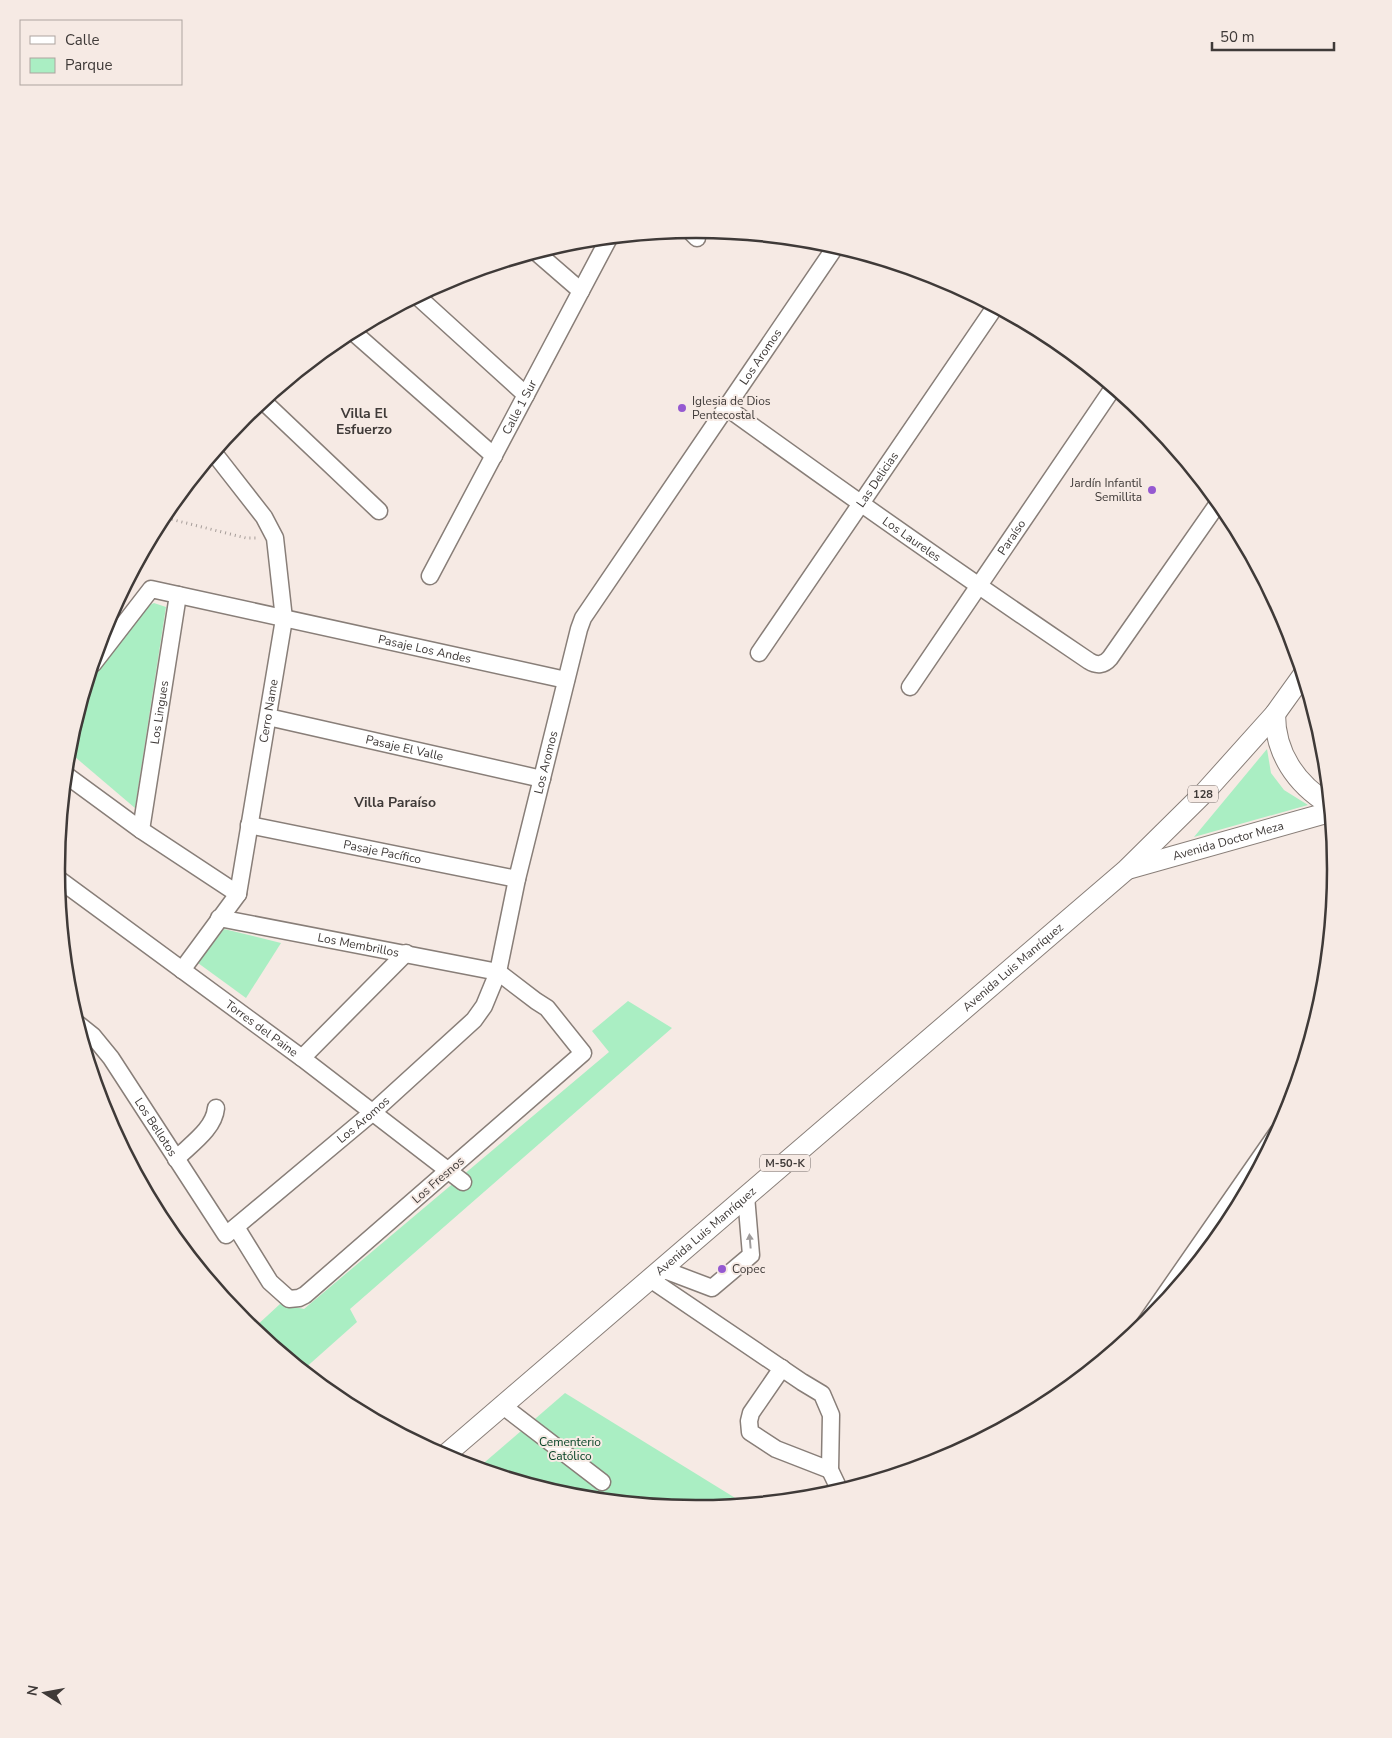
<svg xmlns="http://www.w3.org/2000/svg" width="1392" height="1738" viewBox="0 0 1392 1738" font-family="'Nunito Sans',sans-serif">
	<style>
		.green { fill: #aaeec3 }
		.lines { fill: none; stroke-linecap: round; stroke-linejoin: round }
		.minor-casing { stroke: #887e78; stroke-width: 19 }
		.major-casing { stroke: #887e78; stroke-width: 22 }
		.path { stroke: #a69d99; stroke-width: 3; stroke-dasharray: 1 4; stroke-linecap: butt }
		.minor { stroke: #fff; stroke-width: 16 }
		.major { stroke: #fff; stroke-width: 20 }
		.oneway { fill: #9f9c9c }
		.poi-dot { fill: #9559d1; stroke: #f6eae4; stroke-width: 2 }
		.labels { text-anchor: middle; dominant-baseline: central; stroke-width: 4; stroke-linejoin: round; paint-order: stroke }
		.shield { fill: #f6eae4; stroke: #766f6c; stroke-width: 1 }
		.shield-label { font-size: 11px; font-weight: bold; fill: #3f3a38 }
		.street-label { font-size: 12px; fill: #3f3a38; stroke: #f6eae4 }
		.poi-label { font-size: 12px; fill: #3f3a38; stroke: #f6eae4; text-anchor: start }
		.park-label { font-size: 12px; fill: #003f22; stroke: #f6eae4 }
		.neighbourhood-label { font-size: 14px; font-weight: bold; fill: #3f3a38; stroke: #f6eae4 }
		.rim { fill: none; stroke: #3f3a38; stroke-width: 2.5 }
	</style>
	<rect width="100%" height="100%" fill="#f6eae4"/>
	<g class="green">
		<polygon points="154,603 166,607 135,808 68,751 69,744 89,678 141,609"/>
		<polygon points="1267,749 1271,773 1284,790 1308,805 1194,837"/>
		<polygon points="224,929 281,943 246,998 198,963"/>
		<polygon points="628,1001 672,1028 350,1309 357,1322 303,1370 253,1329 280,1304 304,1309 609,1052 592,1031"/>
		<polygon points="565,1393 745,1504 696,1509 571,1496 478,1468"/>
	</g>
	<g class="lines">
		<defs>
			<g id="minor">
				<polyline points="689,230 697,238"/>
				<polyline points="536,252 581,291"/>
				<polyline points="417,296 526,395"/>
				<polyline points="352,331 494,456"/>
				<polyline points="263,401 379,511"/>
				<path id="s1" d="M726,407C845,493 966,578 1089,661C1097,666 1104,665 1110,658L1219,502"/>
				<path id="s2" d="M430,576L609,238"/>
				<path id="s3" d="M759,653L995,307"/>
				<path id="s4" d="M93,664L151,589L566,680"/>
				<path id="s5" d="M910,687L1113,388"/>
				<path id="s6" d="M268,717L542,779"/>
				<polyline points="66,775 141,830 238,894"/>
				<path id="s7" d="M249,825L517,879"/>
				<path id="s8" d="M141,830L178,595"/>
				<path id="s9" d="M57,878L302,1058L463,1182"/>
				<path id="s10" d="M219,918L498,972L536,1001L547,1008L583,1053L305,1295L299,1298L289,1299L270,1282L236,1227"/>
				<path id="s11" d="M182,970L238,894L284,619L275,538L264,517L214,453"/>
				<path id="s12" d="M78,1024L93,1036L111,1058L226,1235L373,1112L474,1020L484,1006L498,972L517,879L579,629L583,618L836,246"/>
				<polyline points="302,1058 406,953"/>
				<path d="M176,1159C191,1144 214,1129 216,1108"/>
				<polyline points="662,1269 712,1288 751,1255 746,1196"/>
				<polyline points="650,1279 802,1382 822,1394 831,1415 830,1470 840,1491"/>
				<polyline points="1144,1325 1278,1132"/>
				<polyline points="782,1368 751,1413 749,1421 750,1432 776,1449 830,1470"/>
				<polyline points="503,1406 602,1482"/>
			</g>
			<g id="major">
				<path d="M1275,714C1275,753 1296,784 1329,804"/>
				<path id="s13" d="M1128,869L1330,812"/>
				<path id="s14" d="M444,1456L1126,870L1205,792L1275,714L1303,675"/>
			</g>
		</defs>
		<use href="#minor" class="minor-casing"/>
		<use href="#major" class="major-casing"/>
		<polyline class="path" points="162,517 246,538 259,538"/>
		<use href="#minor" class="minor"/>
		<use href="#major" class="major"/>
	</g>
	<defs><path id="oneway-solid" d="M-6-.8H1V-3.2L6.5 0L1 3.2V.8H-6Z" transform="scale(1.25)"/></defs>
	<use class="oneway" href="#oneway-solid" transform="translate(750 1241) rotate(-95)"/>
	<g class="poi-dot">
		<circle cx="682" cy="408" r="5"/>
		<circle cx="1152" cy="490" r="5"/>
		<circle cx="722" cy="1269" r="5"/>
	</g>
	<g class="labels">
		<g class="shield">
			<rect x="1188" y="785.5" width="30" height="17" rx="4"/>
			<rect x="760" y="1154.5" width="50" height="17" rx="4"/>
		</g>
		<g class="shield-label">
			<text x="1203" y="794">128</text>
			<text x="785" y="1163">M-50-K</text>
		</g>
		<g class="street-label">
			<text stroke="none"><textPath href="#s12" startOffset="1321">Los Aromos</textPath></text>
			<text stroke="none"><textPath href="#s2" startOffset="191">Calle 1 Sur</textPath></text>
			<text stroke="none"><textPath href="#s3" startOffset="210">Las Delicias</textPath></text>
			<text stroke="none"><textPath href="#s5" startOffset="181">Paraíso</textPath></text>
			<text stroke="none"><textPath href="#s1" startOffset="228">Los Laureles</textPath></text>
			<text stroke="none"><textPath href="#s4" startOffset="375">Pasaje Los Andes</textPath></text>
			<text stroke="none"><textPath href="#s11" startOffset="280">Cerro Name</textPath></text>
			<text stroke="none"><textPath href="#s8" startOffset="119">Los Lingues</textPath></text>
			<text stroke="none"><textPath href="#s6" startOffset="140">Pasaje El Valle</textPath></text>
			<text stroke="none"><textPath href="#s12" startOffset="856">Los Aromos</textPath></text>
			<text stroke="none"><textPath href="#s13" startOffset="104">Avenida Doctor Meza</textPath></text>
			<text stroke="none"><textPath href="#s7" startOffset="136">Pasaje Pacífico</textPath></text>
			<text stroke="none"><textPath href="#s10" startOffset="142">Los Membrillos</textPath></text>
			<text stroke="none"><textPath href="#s14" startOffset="750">Avenida Luis Manríquez</textPath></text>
			<text stroke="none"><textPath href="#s9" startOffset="254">Torres del Paine</textPath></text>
			<text stroke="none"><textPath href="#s12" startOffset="438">Los Aromos</textPath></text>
			<text stroke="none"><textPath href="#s12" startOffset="130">Los Bellotos</textPath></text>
			<text transform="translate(438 1180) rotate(-41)">Los Fresnos</text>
			<text stroke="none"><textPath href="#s14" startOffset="345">Avenida Luis Manríquez</textPath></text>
		</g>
		<g class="poi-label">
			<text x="692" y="401">Iglesia de Dios<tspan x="692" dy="14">Pentecostal</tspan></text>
			<text x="1142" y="483" text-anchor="end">Jardín Infantil<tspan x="1142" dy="14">Semillita</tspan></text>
			<text x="732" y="1269">Copec</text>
		</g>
		<g class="park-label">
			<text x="570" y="1442">Cementerio<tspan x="570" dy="14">Católico</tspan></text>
		</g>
		<g class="neighbourhood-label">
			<text x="364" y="413">Villa El<tspan x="364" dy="16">Esfuerzo</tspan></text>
			<text x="395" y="802">Villa Paraíso</text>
		</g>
	</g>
	<path d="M0 0H1392V1738H0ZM65 869a631 631 0 1 1 1262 0a631 631 0 1 1-1262 0Z" fill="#f6eae4" fill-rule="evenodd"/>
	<path class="rim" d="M65 869a631 631 0 1 1 1262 0a631 631 0 1 1-1262 0Z"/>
	<rect x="20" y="20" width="162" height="65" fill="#f6eae4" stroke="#ada49f"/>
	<rect x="30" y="36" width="25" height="8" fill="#ffffff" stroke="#ada49f"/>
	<text x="65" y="45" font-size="15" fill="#3f3a38">Calle</text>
	<rect x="30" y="58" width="25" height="15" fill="#aaeec3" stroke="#ada49f"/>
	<text x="65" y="70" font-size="15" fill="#3f3a38">Parque</text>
	<g transform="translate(45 1693) rotate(281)" stroke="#f6eae4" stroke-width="4" paint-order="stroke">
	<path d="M0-4L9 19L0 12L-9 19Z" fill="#3f3a38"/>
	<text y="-8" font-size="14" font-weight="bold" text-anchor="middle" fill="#3f3a38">N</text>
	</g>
	<path d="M1212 42v8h122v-8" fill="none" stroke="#3f3a38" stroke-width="2.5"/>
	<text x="1220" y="42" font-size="15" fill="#3f3a38" stroke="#f6eae4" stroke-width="4" paint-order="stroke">50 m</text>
</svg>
